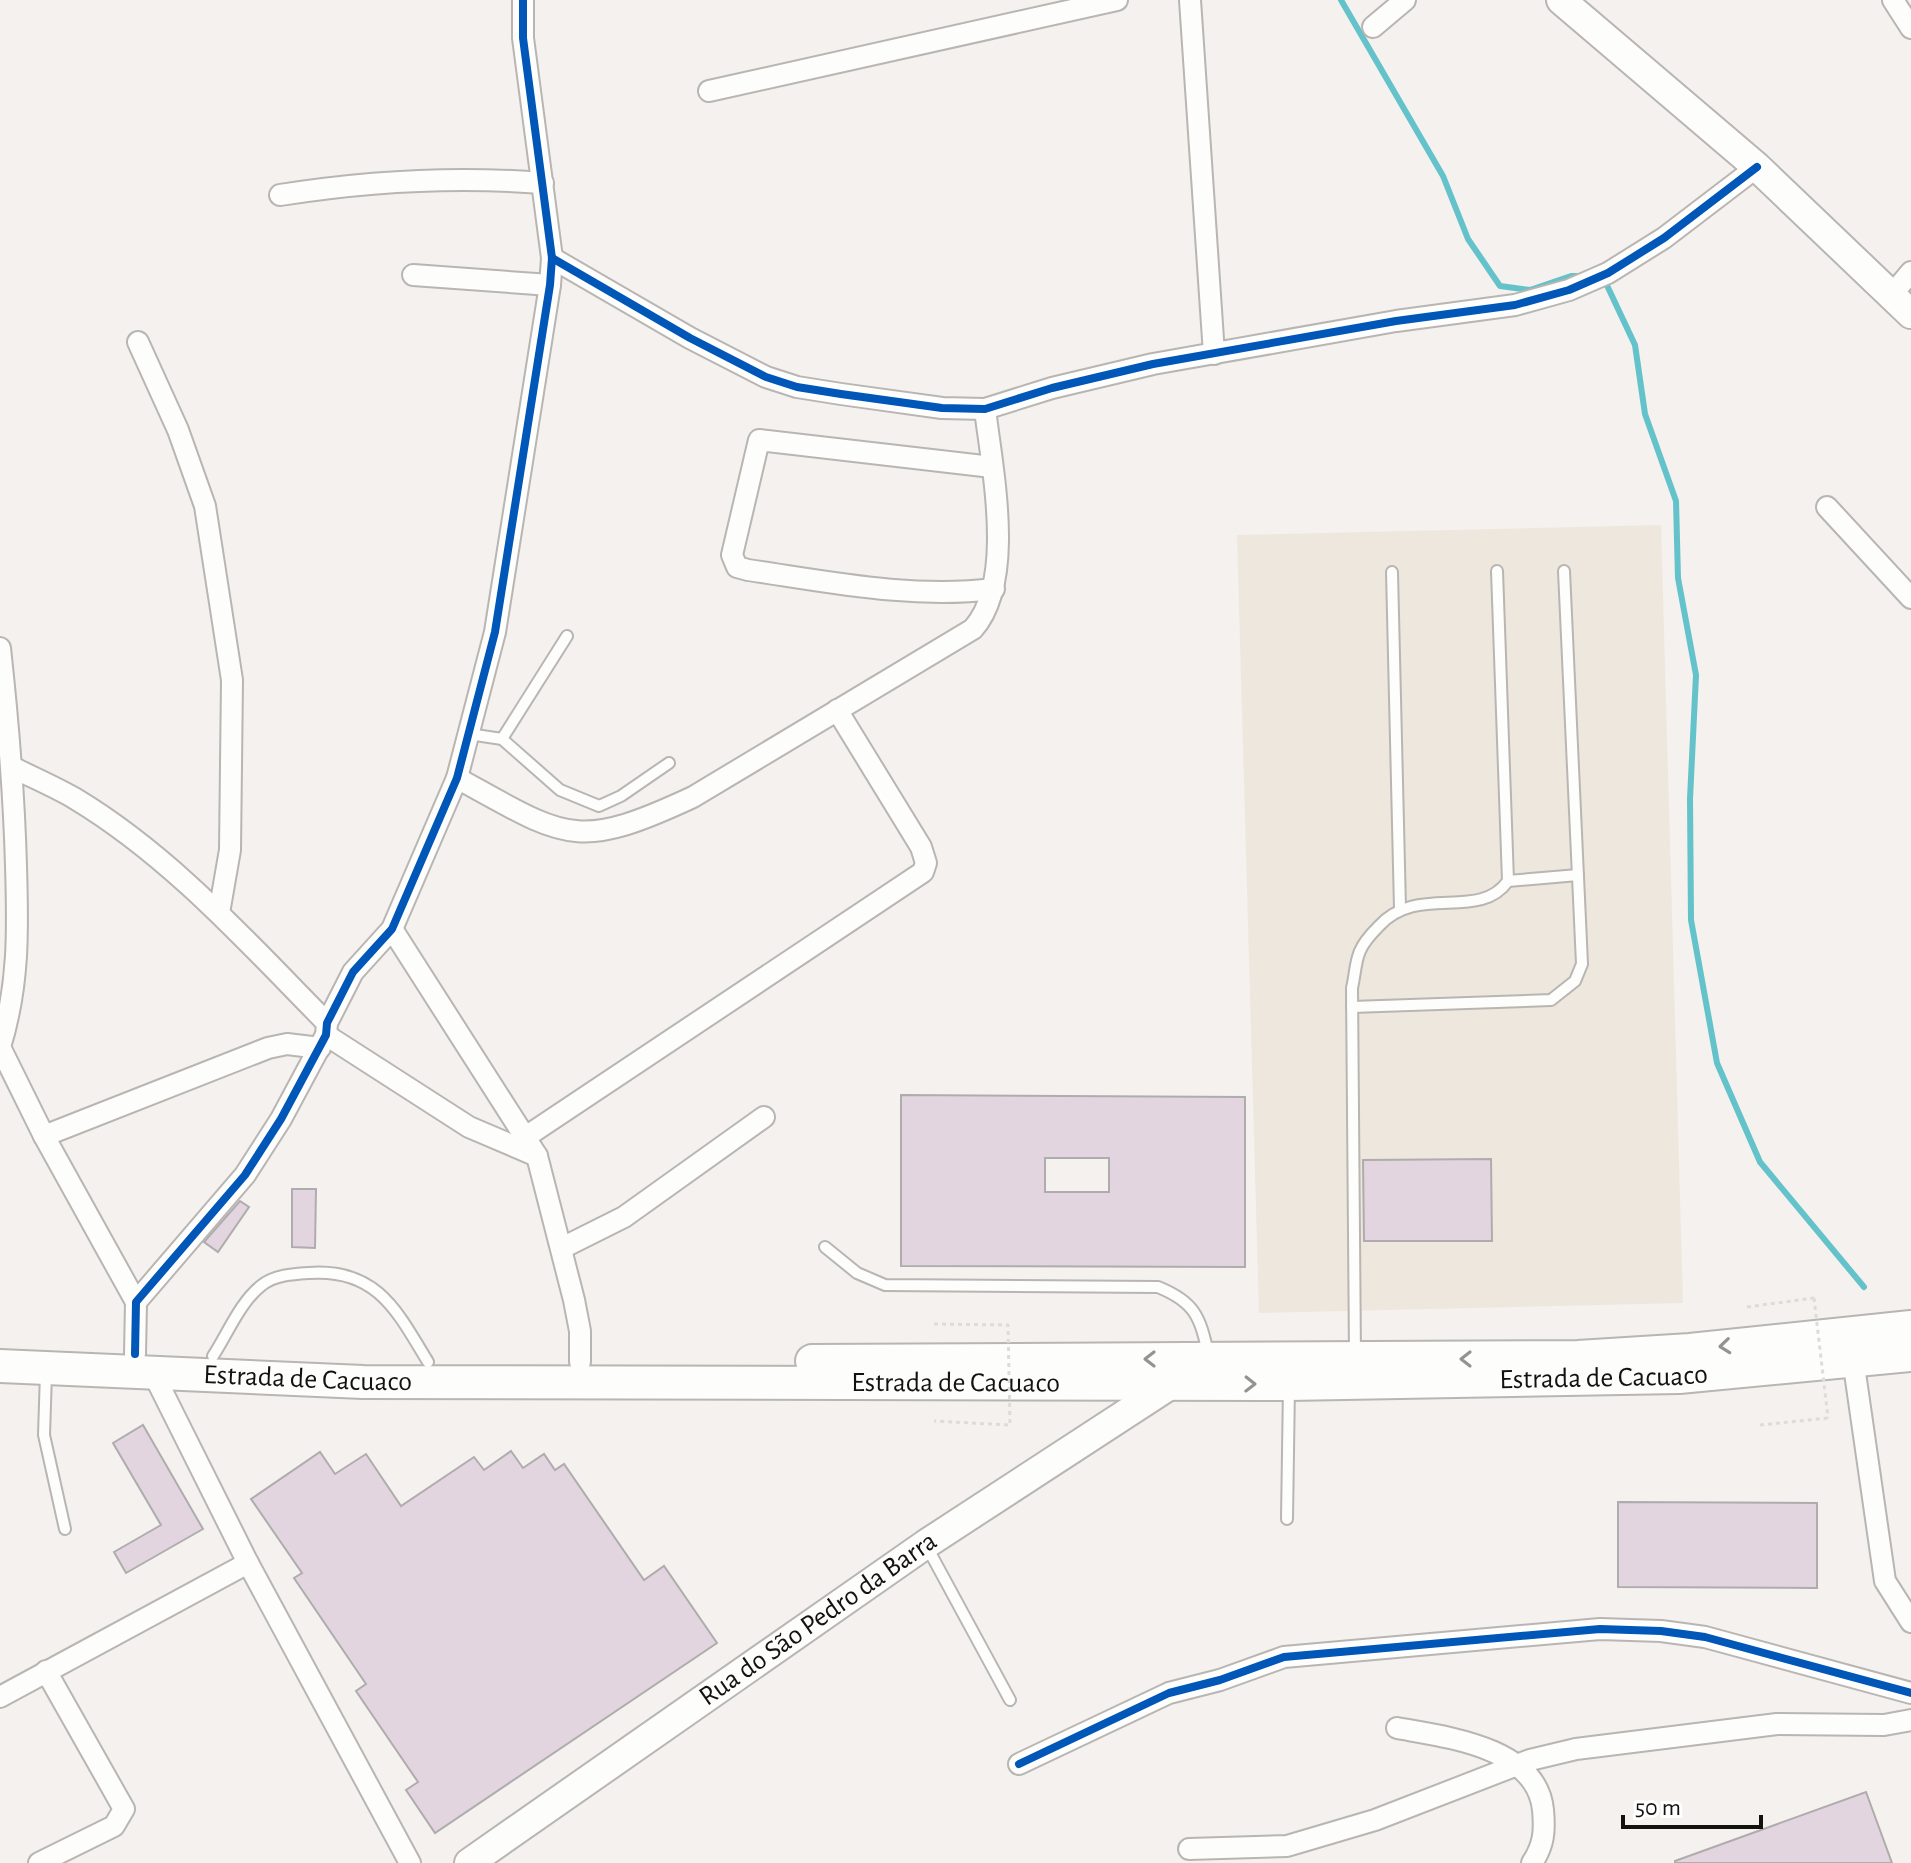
<svg xmlns="http://www.w3.org/2000/svg" width="1911" height="1863" viewBox="0 0 1911 1863" font-family="'Alegreya Sans',sans-serif">
	<style>
		.built { fill: #eee7dd }
		.lines { fill: none; stroke-linecap: round; stroke-linejoin: round }
		.stream { stroke: #64c2ca; stroke-width: 6 }
		.building { fill: #e2d5e0; stroke: #afacad; stroke-width: 2; fill-rule: evenodd }
		.lane-casing { stroke: #b8b5b2; stroke-width: 14 }
		.street-casing { stroke: #b8b5b2; stroke-width: 24 }
		.secondary-casing { stroke: #b8b5b2; stroke-width: 32 }
		.primary-casing { stroke: #b8b5b2; stroke-width: 36 }
		.path { stroke: #dddcda; stroke-width: 3; stroke-dasharray: 4 4; stroke-linecap: butt }
		.lane { stroke: #fdfdfc; stroke-width: 10 }
		.street { stroke: #fdfdfc; stroke-width: 20 }
		.secondary { stroke: #fdfdfc; stroke-width: 28 }
		.primary { stroke: #fdfdfc; stroke-width: 32 }
		.path-bridge { stroke: #dddcda; stroke-width: 3; stroke-dasharray: 4 4; stroke-linecap: butt }
		.cycleway-casing { stroke: #fff; stroke-width: 13 }
		.cycleway { stroke: #0057b8; stroke-width: 8 }
		.oneway { stroke: #949391 }
		.labels { text-anchor: middle; dominant-baseline: central; stroke-width: 7; stroke-linejoin: round; paint-order: stroke }
		.street-label { font-size: 28px; fill: #14120f; stroke: #fff }
	</style>
	<rect width="100%" height="100%" fill="#f4f1ee"/>
	<polygon class="built" points="1661,525 1683,1303 1259,1313 1237,535"/>
	<g class="lines">
		<g class="stream">
			<polyline points="1341,0 1443,176 1468,239 1500,286 1530,290 1571,276 1581,276"/>
			<polyline points="1604,279 1635,345 1645,414 1676,501 1678,578 1696,675 1690,799 1691,920 1717,1063 1760,1162 1864,1287"/>
		</g>
	</g>
	<g class="building">
		<path d="M901,1095L1245,1097V1267L901,1266ZM1045,1158H1109V1192H1045Z"/>
		<polygon points="1491,1159 1492,1241 1364,1241 1363,1160"/>
		<polygon points="292,1189 316,1189 315,1248 292,1247"/>
		<polygon points="240,1201 249,1207 218,1252 204,1242"/>
		<polygon points="143,1425 203,1529 126,1573 114,1552 161,1525 113,1443"/>
		<polygon points="511,1451 523,1468 544,1454 555,1470 564,1464 644,1580 664,1566 717,1643 435,1833 406,1790 418,1782 356,1691 366,1684 294,1578 302,1573 251,1499 320,1452 335,1474 366,1454 401,1506 474,1457 484,1470"/>
		<polygon points="1618,1502 1817,1503 1817,1588 1618,1587"/>
		<polygon points="1866,1792 1892,1863 1675,1863 1675,1861"/>
	</g>
	<g class="lines">
		<defs>
			<g id="lane">
				<polyline points="1392,572 1400,908"/>
				<polyline points="469,734 502,739 560,790 599,806 621,796 669,763"/>
				<polyline points="502,739 567,636"/>
				<polyline points="1508,881 1578,875"/>
				<polyline points="1352,1007 1551,1000 1575,981 1582,964 1564,571"/>
				<path d="M825,1247L857,1273L885,1285L1158,1287C1195,1302 1200,1317 1208,1353"/>
				<path d="M213,1356C228,1333 240,1302 262,1285C275,1275 293,1274 309,1273C377,1268 397,1311 428,1362"/>
				<path d="M1355,1356L1352,988C1355,976 1355,962 1360,951C1364,941 1372,933 1379,926C1418,883 1479,922 1508,881L1497,571"/>
				<polyline points="46,1373 44,1435 65,1529"/>
				<polyline points="1287,1519 1289,1386"/>
				<polyline points="927,1547 1010,1700"/>
			</g>
			<g id="street">
				<polyline points="1190,0 1214,354"/>
				<polyline points="1893,0 1911,28"/>
				<polyline points="1373,27 1405,0"/>
				<polyline points="709,91 1117,0"/>
				<path d="M280,195C368,181 454,176 543,183"/>
				<polyline points="552,258 690,338 766,377 797,387 841,394 942,408 985,409 1052,388 1153,364 1396,321 1515,305 1569,290 1608,273 1664,238 1757,167"/>
				<polyline points="413,275 550,285"/>
				<polyline points="1890,297 1911,272"/>
				<polyline points="138,342 178,430 205,506 232,680 230,850 219,913"/>
				<path d="M992,467L759,440L732,555L737,567L748,570C830,582 912,599 994,589"/>
				<polyline points="1827,507 1911,598"/>
				<path d="M0,648C8,721 14,793 16,866C18,930 19,986 0,1047"/>
				<path d="M14,768C34,778 55,787 74,798C171,856 249,944 327,1023"/>
				<path d="M457,778C566,838 575,852 693,797L973,629C1016,581 992,469 985,409"/>
				<polyline points="392,929 537,1156 574,1300 580,1331 580,1362"/>
				<polyline points="326,1035 469,1127 537,1156"/>
				<polyline points="0,1047 44,1136 136,1302"/>
				<polyline points="44,1136 268,1048 287,1044 320,1048"/>
				<polyline points="527,1136 923,872 926,863 921,847 837,710"/>
				<polyline points="562,1248 624,1217 764,1117"/>
				<polyline points="135,1354 136,1302 245,1175 281,1119 326,1035 327,1023 353,972 392,929 457,778 495,632 550,285 552,258 523,38 523,0"/>
				<polyline points="1853,1359 1885,1581 1911,1622"/>
				<polyline points="154,1375 248,1563 410,1863"/>
				<polyline points="0,1697 248,1563"/>
				<path d="M1397,1728C1446,1737 1537,1747 1543,1810C1545,1831 1544,1845 1532,1863"/>
				<polyline points="1019,1764 1169,1693 1220,1680 1284,1657 1600,1629 1661,1631 1705,1637 1911,1693"/>
				<polyline points="1189,1849 1287,1846 1375,1820 1530,1760 1576,1749 1777,1724 1884,1725 1911,1720"/>
				<polyline points="39,1863 114,1826 124,1809 46,1671"/>
			</g>
			<g id="secondary">
				<polyline points="1561,0 1757,167 1911,314"/>
				<path id="s1" d="M469,1863L926,1544L1173,1383"/>
			</g>
			<g id="primary">
				<polyline points="812,1361 1578,1357 1690,1350 1911,1327"/>
				<path id="s2" d="M0,1366L363,1382L1289,1384L1679,1377L1911,1355"/>
			</g>
		</defs>
		<use href="#lane" class="lane-casing"/>
		<use href="#street" class="street-casing"/>
		<use href="#secondary" class="secondary-casing"/>
		<use href="#primary" class="primary-casing"/>
		<g class="path">
			<polyline points="1747,1307 1814,1298"/>
			<polyline points="1760,1425 1828,1418"/>
		</g>
		<use href="#lane" class="lane"/>
		<use href="#street" class="street"/>
		<use href="#secondary" class="secondary"/>
		<use href="#primary" class="primary"/>
		<g class="path-bridge">
			<polyline points="1814,1298 1828,1418"/>
			<polyline points="934,1324 1008,1325 1010,1425 934,1421"/>
		</g>
		<defs>
			<g id="cycleway">
				<polyline points="552,258 690,338 766,377 797,387 841,394 942,408 985,409 1052,388 1153,364 1396,321 1515,305 1569,290 1608,273 1664,238 1757,167"/>
				<polyline points="135,1354 136,1302 245,1175 281,1119 326,1035 327,1023 353,972 392,929 457,778 495,632 550,285 552,258 523,38 523,0"/>
				<polyline points="1019,1764 1169,1693 1220,1680 1284,1657 1600,1629 1661,1631 1705,1637 1911,1693"/>
			</g>
		</defs>
		<use href="#cycleway" class="cycleway-casing"/>
		<use href="#cycleway" class="cycleway"/>
	</g>
	<defs><path id="oneway-chevron" d="M-2-3.5L2.5 0L-2 3.5" fill="none" stroke-width="1.6" stroke-linecap="round" stroke-linejoin="round" transform="scale(2)"/></defs>
	<g class="oneway">
		<use href="#oneway-chevron" transform="translate(1725 1346) rotate(174)"/>
		<use href="#oneway-chevron" transform="translate(1150 1359) rotate(180)"/>
		<use href="#oneway-chevron" transform="translate(1466 1359) rotate(180)"/>
		<use href="#oneway-chevron" transform="translate(1250 1384) rotate(1)"/>
	</g>
	<g class="labels">
		<g class="street-label">
			<text stroke="none"><textPath href="#s2" startOffset="1604">Estrada de Cacuaco</textPath></text>
			<text stroke="none"><textPath href="#s2" startOffset="308">Estrada de Cacuaco</textPath></text>
			<text stroke="none"><textPath href="#s2" startOffset="956">Estrada de Cacuaco</textPath></text>
			<text stroke="none"><textPath href="#s1" startOffset="426">Rua do São Pedro da Barra</textPath></text>
		</g>
	</g>
	<path d="M1623 1815v12h138v-12" fill="none" stroke="#14120f" stroke-width="4"/>
	<text x="1635" y="1815" font-size="24" fill="#14120f" stroke="#ffffff" stroke-width="6" paint-order="stroke">50 m</text>
</svg>
